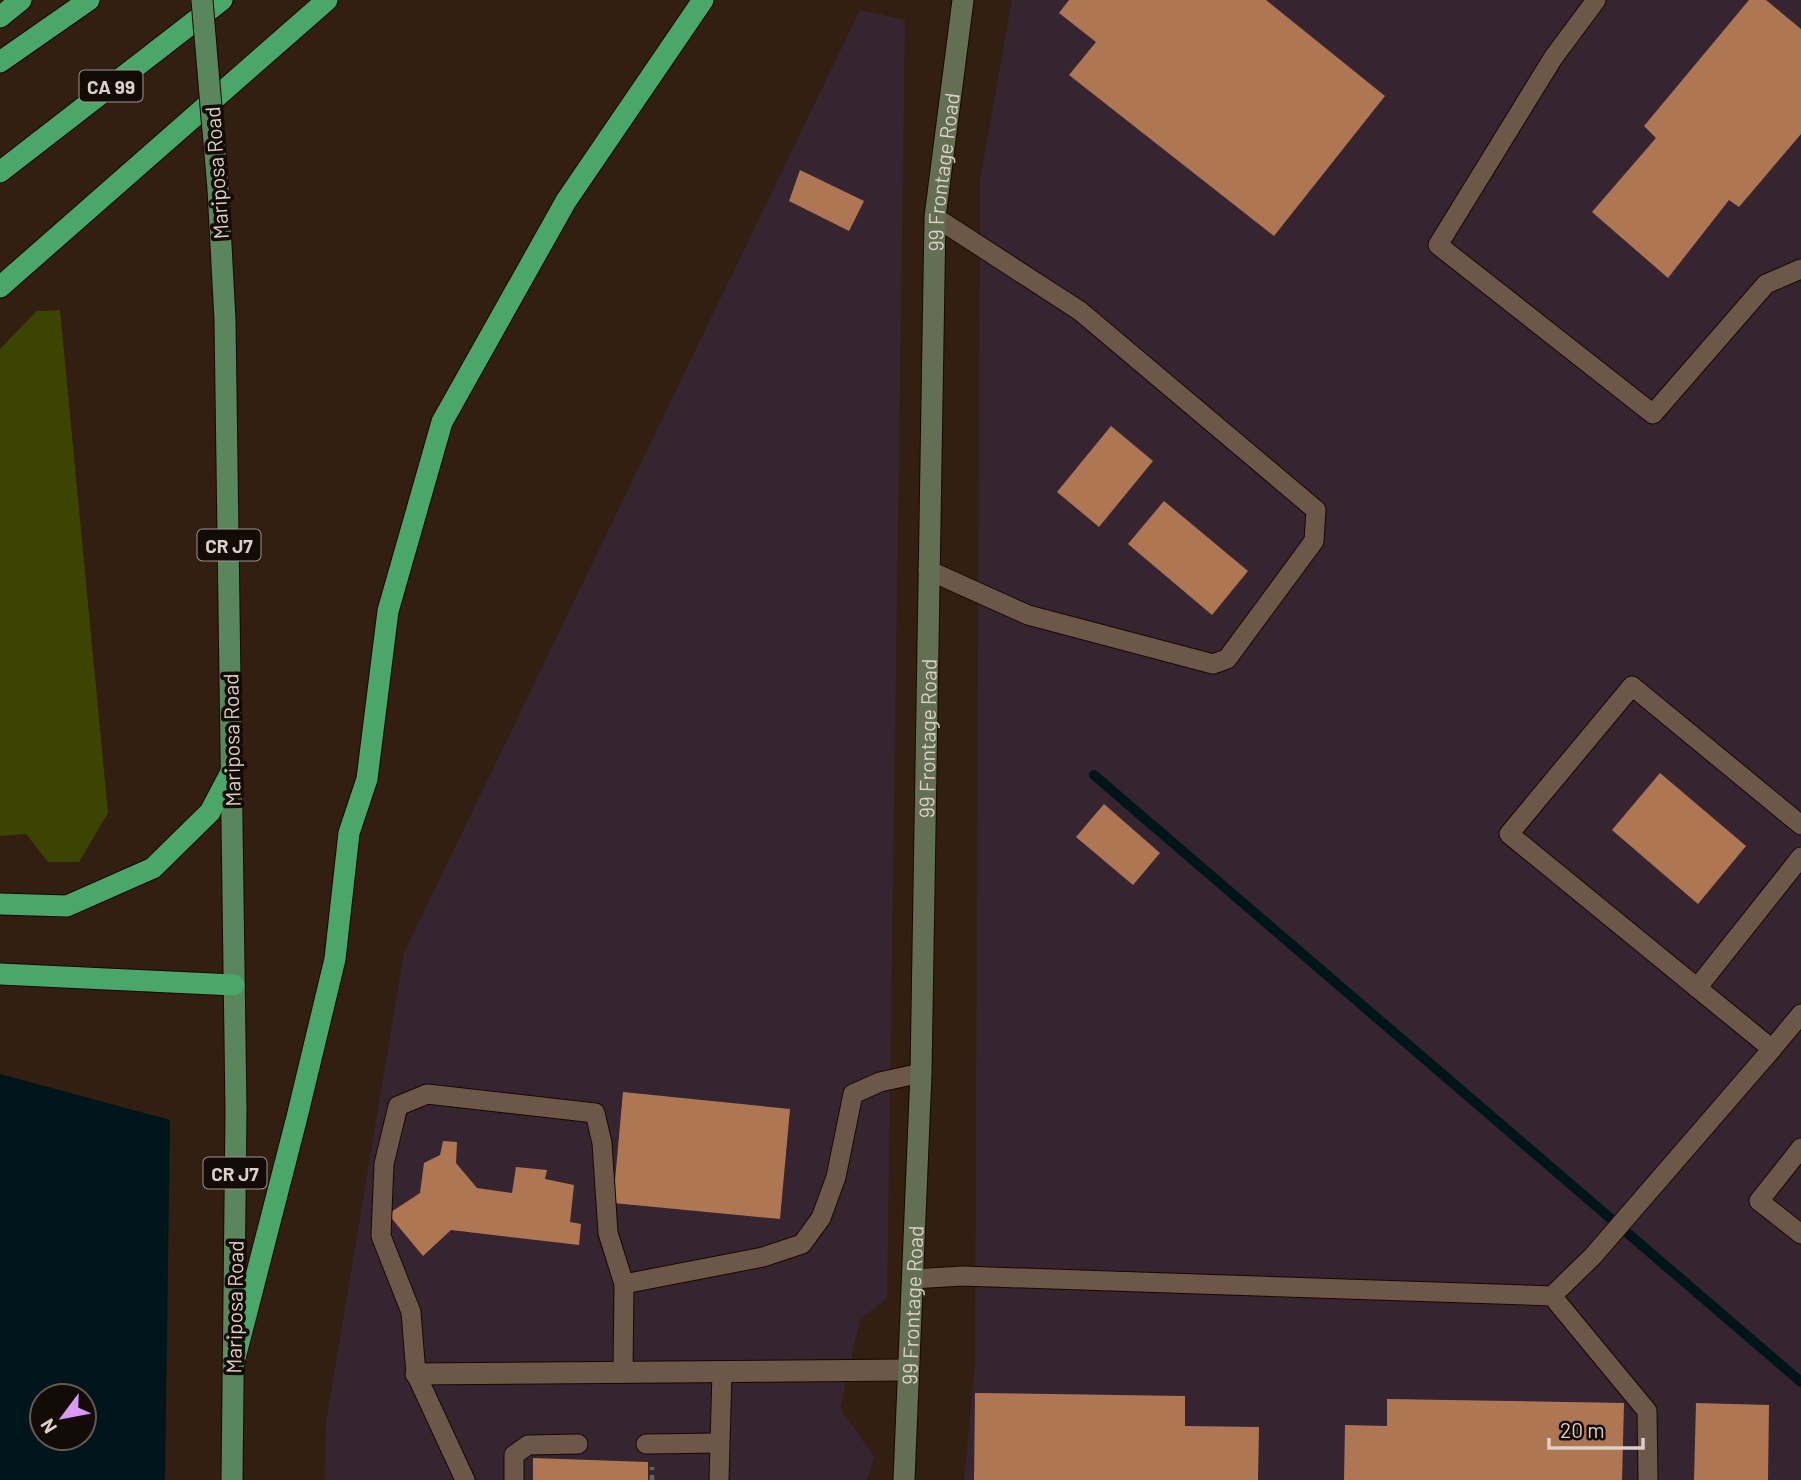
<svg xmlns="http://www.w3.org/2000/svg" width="1801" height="1480" viewBox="0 0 1801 1480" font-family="Barlow,sans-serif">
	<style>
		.industrial { fill: #362530 }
		.green { fill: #3b4400 }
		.water { fill: #00151a; fill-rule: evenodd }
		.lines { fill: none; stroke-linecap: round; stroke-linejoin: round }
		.stream { stroke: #00151a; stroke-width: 10 }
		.building { fill: #af7654 }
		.lane-casing { stroke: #190801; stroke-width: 21 }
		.street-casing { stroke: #190801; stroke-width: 23 }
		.secondary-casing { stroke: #190801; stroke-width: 23 }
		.primary-casing { stroke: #190801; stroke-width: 23 }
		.highway-casing { stroke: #190801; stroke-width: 23 }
		.path { stroke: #716055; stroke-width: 4.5; stroke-dasharray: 5 5; stroke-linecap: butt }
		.lane { stroke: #6d5749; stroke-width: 19 }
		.street { stroke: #6d5749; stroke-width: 21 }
		.secondary { stroke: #636f53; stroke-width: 21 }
		.primary { stroke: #59865c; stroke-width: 21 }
		.highway { stroke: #4ba669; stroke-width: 21 }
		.primary-bridge-casing { stroke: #190801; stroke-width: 23; stroke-linecap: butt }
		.primary-bridge { stroke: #59865c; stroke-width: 21 }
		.labels { text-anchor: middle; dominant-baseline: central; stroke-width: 7; stroke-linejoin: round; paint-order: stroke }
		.shield { fill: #130b06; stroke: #a0958e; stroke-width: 2 }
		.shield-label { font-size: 19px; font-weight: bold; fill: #ddd0c8 }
		.street-label { font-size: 21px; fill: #ddd0c8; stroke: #130b06 }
	</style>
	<rect width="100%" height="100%" fill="#321f12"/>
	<g class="industrial">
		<polygon points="1012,0 1801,0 1801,1480 964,1480 975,1367 980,180"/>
		<polygon points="860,10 905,20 887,1299 860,1319 840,1408 874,1457 867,1480 325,1480 326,1422 404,953"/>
	</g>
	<polygon class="green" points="60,310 108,813 79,862 48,862 26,834 0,836 0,349 37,311"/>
	<path class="water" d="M0,1074L170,1120L165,1480H0ZM42,1396H84V1438H42Z"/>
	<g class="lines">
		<polyline class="stream" points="1094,775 1801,1382"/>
	</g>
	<g class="building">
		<polygon points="1069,0 1266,0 1385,96 1274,236 1069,75 1096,42 1059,13"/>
		<polygon points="1749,0 1766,0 1801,29 1801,134 1739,207 1729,200 1668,278 1592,212 1656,138 1644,126"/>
		<polygon points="800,170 864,201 849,231 789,201"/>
		<polygon points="1111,426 1153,461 1099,527 1057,492"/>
		<polygon points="1164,501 1248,571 1212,615 1128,544"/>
		<polygon points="1660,773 1746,846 1698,904 1612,830"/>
		<polygon points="1104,804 1160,853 1133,885 1076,837"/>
		<polygon points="623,1092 790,1109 780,1219 613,1203"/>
		<polygon points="443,1141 457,1142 456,1163 477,1188 512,1193 516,1167 547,1170 545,1179 574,1185 570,1222 581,1224 579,1245 451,1230 423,1256 388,1214 420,1193 424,1163 440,1155"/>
		<polygon points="975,1393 1185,1396 1185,1426 1259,1427 1258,1480 974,1480"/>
		<polygon points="1387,1399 1624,1403 1622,1480 1344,1480 1345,1425 1387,1426"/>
		<polygon points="1696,1403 1769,1405 1768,1480 1694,1480"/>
		<polygon points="533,1458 648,1462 648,1480 533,1480"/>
	</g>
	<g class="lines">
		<defs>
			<g id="lane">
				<polyline points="1596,0 1553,58 1438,245 1653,414 1766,284 1801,269"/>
				<polyline points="928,570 1028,615 1213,664 1227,659 1314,541 1316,510 1080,311 935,217"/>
				<polyline points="1801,825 1632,686 1509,834 1772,1049 1801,1014"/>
				<polyline points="1697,988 1801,857"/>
				<polyline points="1801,1148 1759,1201 1801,1234"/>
				<polyline points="912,1279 962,1276 1552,1296 1647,1411 1648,1480"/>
				<polyline points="624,1284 763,1257 802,1244 821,1218 836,1177 853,1094 880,1082 921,1073"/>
				<polyline points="1552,1296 1593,1256 1772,1049"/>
				<polyline points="646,1444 719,1443"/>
				<polyline points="465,1480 416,1374 411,1312 381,1236 384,1164 398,1106 427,1094 595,1113 602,1143 608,1233 624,1284 623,1372"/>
				<polyline points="514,1480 514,1455 528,1445 578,1444"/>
				<polyline points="719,1480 722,1372"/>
			</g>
			<polyline id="street" points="416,1374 908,1370"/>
			<g id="secondary">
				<path id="s1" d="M904,1480L921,1073L935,217L963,0"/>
			</g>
			<polyline id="primary" points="218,189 225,320 236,1111 232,1480"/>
			<g id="highway">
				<polyline points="0,17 21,0"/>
				<polyline points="0,62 89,0"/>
				<polyline points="0,172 222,0"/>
				<polyline points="0,287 327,0"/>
				<polyline points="0,904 67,906 153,868 210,812 232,770"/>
				<polyline points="0,974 234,985"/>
				<polyline points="234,1362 297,1117 335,959 349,833 367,779 388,611 442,422 566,201 703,0"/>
			</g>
		</defs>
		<use href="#lane" class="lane-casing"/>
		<use href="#street" class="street-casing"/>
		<use href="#secondary" class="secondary-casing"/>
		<use href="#primary" class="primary-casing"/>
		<use href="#highway" class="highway-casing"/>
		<polyline class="path" points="652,1480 652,1467"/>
		<use href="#lane" class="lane"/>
		<use href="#street" class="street"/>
		<use href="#secondary" class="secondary"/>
		<use href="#primary" class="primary"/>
		<use href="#highway" class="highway"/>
		<defs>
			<polyline id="primary-bridge" points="202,0 218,189"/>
		</defs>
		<use href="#primary-bridge" class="primary-bridge-casing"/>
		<use href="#primary-bridge" class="primary-bridge"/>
	</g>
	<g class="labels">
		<g class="shield">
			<rect x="79.5" y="70.5" width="63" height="31" rx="5"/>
			<rect x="197.5" y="529.5" width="63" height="31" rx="5"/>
			<rect x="203.5" y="1157.5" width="63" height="31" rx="5"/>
		</g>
		<g class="shield-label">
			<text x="111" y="86">CA 99</text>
			<text x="229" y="545">CR J7</text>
			<text x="235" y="1173">CR J7</text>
		</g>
		<g class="street-label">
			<text transform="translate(216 173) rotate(-94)">Mariposa Road</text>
			<text stroke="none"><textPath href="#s1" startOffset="1309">99 Frontage Road</textPath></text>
			<text stroke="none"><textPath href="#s1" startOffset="742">99 Frontage Road</textPath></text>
			<text transform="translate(231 740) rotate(-91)">Mariposa Road</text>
			<text stroke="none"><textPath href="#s1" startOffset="175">99 Frontage Road</textPath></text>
			<text transform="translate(234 1307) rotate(-89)">Mariposa Road</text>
		</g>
	</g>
	<g transform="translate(63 1417) rotate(238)"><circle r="33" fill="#130b06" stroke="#645a54" stroke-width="2"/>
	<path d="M0-5L12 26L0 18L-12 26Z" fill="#d99af7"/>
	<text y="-10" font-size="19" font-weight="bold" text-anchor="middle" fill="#ddd0c8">N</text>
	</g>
	<path d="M1549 1438v10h94v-10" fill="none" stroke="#ddd0c8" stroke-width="3.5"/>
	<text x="1560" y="1438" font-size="21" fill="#ddd0c8" stroke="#130b06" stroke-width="5" paint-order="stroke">20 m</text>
</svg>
